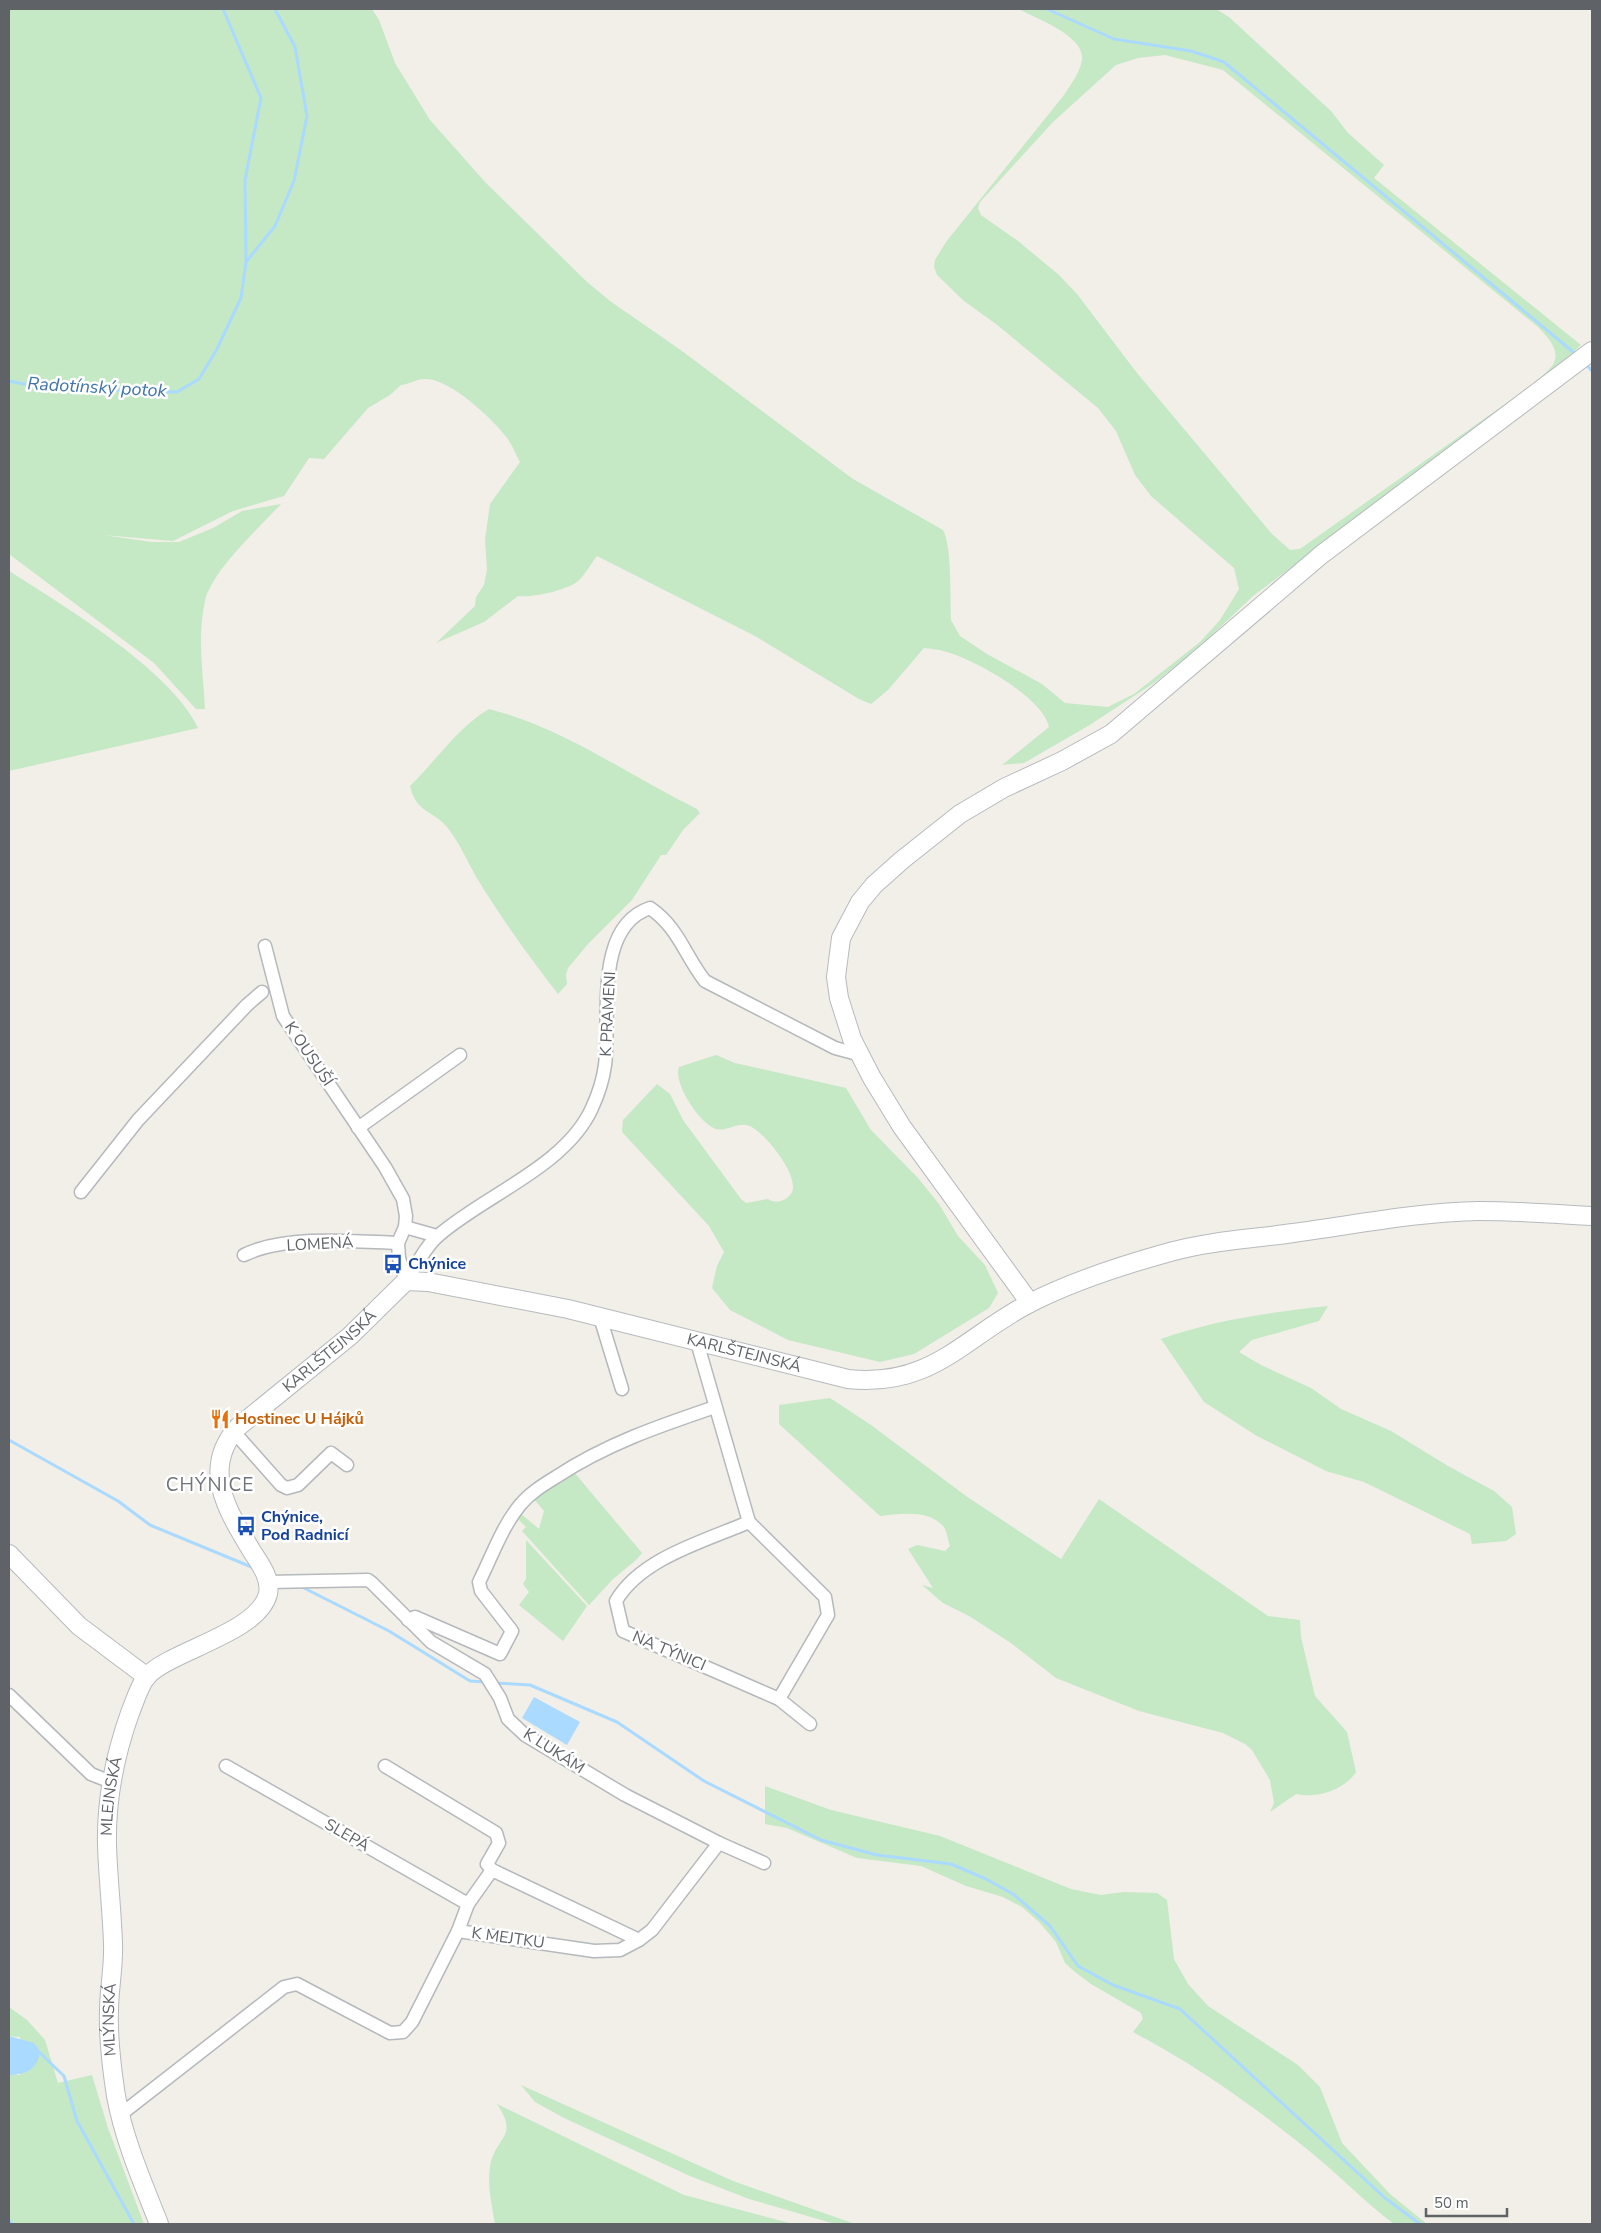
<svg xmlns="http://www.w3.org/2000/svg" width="1601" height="2233" viewBox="0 0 1601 2233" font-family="'Nunito Sans',sans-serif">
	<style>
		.green { fill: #c5e8c5; fill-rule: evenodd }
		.water { fill: #aadaff }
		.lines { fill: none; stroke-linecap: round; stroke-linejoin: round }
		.stream { stroke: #aadaff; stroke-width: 3 }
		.street-casing { stroke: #b5b8bc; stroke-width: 15 }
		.secondary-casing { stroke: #b6babf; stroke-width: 20 }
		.street { stroke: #fff; stroke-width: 12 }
		.secondary { stroke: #fff; stroke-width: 18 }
		.labels { text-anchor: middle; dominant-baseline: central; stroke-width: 5; stroke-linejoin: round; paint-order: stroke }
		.street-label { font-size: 16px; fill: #5f6368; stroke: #fff }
		.transit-label { font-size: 16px; font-weight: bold; fill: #164399; stroke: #fff; text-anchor: start }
		.food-label { font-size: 16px; font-weight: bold; fill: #c56008; stroke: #fff; text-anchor: start }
		.water-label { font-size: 18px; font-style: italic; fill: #4174aa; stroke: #fff }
		.quarter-label { font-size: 19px; letter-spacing: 1px; fill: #70757a; stroke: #fff }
	</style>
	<rect width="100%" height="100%" fill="#f1efe8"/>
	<g class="green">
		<path d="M9,9H372L379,20L395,63L430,120L486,183L586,281L610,301L682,351L853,479L943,530C952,545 950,600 951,620L960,636L987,654L1042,684L1065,703L1108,707L1134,694L1200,642L1220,620L1239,589L1234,568L1151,496L1135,475L1116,431L1098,408L996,324L964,301L937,275L934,267L935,260L946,242L1064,95C1070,85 1080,73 1082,60C1085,35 1036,19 1019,9H1216L1229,17L1331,111L1348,133L1384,165L1374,178L1581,345L1556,369L1253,596L1195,651L1154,683L1088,726L1024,763L1002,765L1049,727C1044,698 971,657 943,651C937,649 930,649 924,648L888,690L871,704L859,699L755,636L597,556C591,563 586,574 578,581C568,590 532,598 518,596L484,622L436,643L475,606L476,597L484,585L487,570L485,540L490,504L520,462C516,455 513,446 507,438C493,419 451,380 427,379C417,378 410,384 401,385L390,395L368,408L324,459L309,458L284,496L233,511L173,541L103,535L152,542H179L213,528L242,511L281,504C260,527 211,571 205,601C197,636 203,673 205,709H196L154,663L9,554ZM1165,55L1223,70L1538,327C1570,359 1554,366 1525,390L1300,549L1290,550L1272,534L1137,373L1077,294L1059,275L1018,241L981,215L978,208L980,202L1053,122L1116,65L1138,58Z"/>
		<path d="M9,571C64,606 171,670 198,728L9,771Z"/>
		<path d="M489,709C564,728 628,775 697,809L700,813L683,830L666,855H661L632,900L588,944L568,968L566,975L567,984L558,994C530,958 502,919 478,880C468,863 460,843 447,827C433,810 416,813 410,786C436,761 458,727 489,709Z"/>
		<path d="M716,1055L735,1063L846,1088L871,1130L918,1178L939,1204L958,1236L985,1265L998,1293L989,1308L914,1354L880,1362L788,1340L730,1310L712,1288L717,1266L724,1252L709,1226L622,1132L623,1120L657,1084L670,1094L683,1120L741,1199L746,1203L768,1199C776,1204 784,1202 791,1194C802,1178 765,1133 750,1126C738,1121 727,1132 716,1129C700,1124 673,1084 679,1067Z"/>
		<path d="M1328,1306L1319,1321L1252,1340L1239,1352L1261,1365L1311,1388L1341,1409L1391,1431L1448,1466L1494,1491L1512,1507L1516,1534L1506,1541L1472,1544L1470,1534L1364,1482L1326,1471L1257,1436L1204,1402L1161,1339C1214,1320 1272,1312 1328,1306Z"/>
		<path d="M830,1398L871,1425L966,1496L1061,1559L1099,1499L1268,1616L1300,1620L1301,1637L1315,1696L1347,1732L1356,1772C1344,1790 1317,1799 1296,1794L1270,1812L1274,1803L1270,1780L1252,1750L1245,1744L1223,1733L1139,1711L1056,1678L1011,1643L969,1616L943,1603L922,1585L933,1588L908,1549L917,1545L945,1551L950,1546C948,1541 947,1531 944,1527C929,1509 900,1514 880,1516L779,1424V1405Z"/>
		<polygon points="573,1471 642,1553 636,1560 613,1579 589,1605 522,1531 526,1527 517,1518 521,1514 539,1529 544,1511 534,1499"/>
		<polygon points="526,1540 587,1606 563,1641 519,1605 529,1592 523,1584 526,1579"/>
		<path d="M765,1786L831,1810L940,1836L1071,1889L1101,1895L1124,1892L1157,1893L1167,1900L1174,1959L1188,1984L1208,2006L1298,2065L1320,2087L1342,2143L1390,2194L1427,2224H1394C1366,2203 1341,2177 1313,2154C1258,2109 1196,2065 1133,2032L1143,2019L1141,2013L1091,1984L1075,1972L1065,1963L1056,1942L1039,1922L1022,1907L1003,1897L966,1886L921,1866L857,1858L787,1828L765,1824Z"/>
		<polygon points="9,2007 27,2020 45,2040 58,2083 92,2075 108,2128 144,2224 9,2224 9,2075 20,2075 20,2037 9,2036"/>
		<polygon points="521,2085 733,2181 855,2224 835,2224 749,2199 690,2176 564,2118 535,2102"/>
		<path d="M497,2104L684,2195L793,2224H495C492,2206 487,2185 490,2167C495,2136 520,2138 497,2104Z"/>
	</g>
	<g class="water">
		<polygon points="534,1697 580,1722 567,1745 522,1718"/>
		<path d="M9,2036L34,2043L40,2051C38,2069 26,2075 9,2075Z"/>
	</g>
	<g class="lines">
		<g class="stream">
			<polyline points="223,9 261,98 245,180 246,261"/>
			<polyline points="1047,9 1114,39 1191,51 1224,62 1578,356"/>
			<polyline points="1586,364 1592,371"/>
			<polyline points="9,381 44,388 177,392 199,379 217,349 241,298 246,262 275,226 294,181 307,116 295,47 275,9"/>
			<polyline points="9,1440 118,1501 150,1525 254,1568"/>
			<polyline points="300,1586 389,1631 470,1681 486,1682"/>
			<polyline points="495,1683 530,1685 617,1722 704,1781 821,1840 877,1855 951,1864 986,1879 1013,1894 1050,1926 1078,1966 1113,1985 1180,2009 1385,2198 1420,2224"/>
			<polyline points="38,2051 64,2076 77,2121 134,2224"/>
			<polyline points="9,2220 12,2224"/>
		</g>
		<defs>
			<g id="street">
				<polyline points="265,946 283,1016 385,1167 403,1199 406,1216 405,1227 398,1243 399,1258 406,1281"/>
				<polyline points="358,1128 460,1055"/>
				<polyline points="81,1192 138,1120 247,1005 262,992"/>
				<polyline points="405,1227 437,1236"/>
				<path d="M244,1255C284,1235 353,1241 398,1243"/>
				<path d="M406,1281C416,1267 425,1246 439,1235C485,1195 566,1166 592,1108C598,1095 603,1080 605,1065C611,1019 593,927 650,908C679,928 685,956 705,981L835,1048L861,1055"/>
				<polyline points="600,1317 622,1389"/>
				<polyline points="697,1342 749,1522 825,1597 828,1615 779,1699"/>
				<polyline points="234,1432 281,1485 287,1488 298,1485 331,1453 347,1465"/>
				<path d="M749,1522C705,1541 641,1558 616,1601L623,1631L779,1699L810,1724"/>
				<polyline points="268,1582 368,1580 372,1583 431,1642 485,1674 500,1698 508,1719 525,1735 625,1795 719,1843 764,1863"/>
				<path d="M408,1620L415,1617L500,1654L512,1631L481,1591L479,1582C492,1556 502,1527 520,1505C530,1493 543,1485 556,1477C606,1444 659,1426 715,1407"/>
				<polyline points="9,1695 91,1774 111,1782"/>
				<polyline points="226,1766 468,1904"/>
				<polyline points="385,1766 496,1833 499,1843 487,1864 492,1870"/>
				<polyline points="458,1931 594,1951 620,1950 639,1940 652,1930 719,1843"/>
				<polyline points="120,2115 284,1987 297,1984 390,2033 403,2032 412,2022 458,1931 468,1904 492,1870 639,1940"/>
			</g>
			<g id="secondary">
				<polyline points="1030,1303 902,1127 872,1078 852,1039 839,998 836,977 841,938 860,902 874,885 902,860 960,814 1004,788 1062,761 1111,734 1321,555 1592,351"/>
				<polyline points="9,1554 79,1626 147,1677"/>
				<path id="s1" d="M159,2224C143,2183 124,2140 116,2096C112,2070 108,2038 109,2011C109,1989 114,1966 113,1944C112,1911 108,1878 107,1845C106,1800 115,1755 130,1713C135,1701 139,1686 147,1676C172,1650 258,1633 268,1594C271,1579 261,1565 253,1553C228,1512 200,1469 238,1427L350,1336L406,1281L428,1282L568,1309L848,1379C932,1388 964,1337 1030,1303C1073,1281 1123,1265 1170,1252C1209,1241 1252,1239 1293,1233C1354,1225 1417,1212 1479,1211C1517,1211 1555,1214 1592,1216"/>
			</g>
		</defs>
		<use href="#street" class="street-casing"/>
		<use href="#secondary" class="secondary-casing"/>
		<use href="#street" class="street"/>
		<use href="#secondary" class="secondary"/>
	</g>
	<defs>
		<symbol id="bus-bare" viewBox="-9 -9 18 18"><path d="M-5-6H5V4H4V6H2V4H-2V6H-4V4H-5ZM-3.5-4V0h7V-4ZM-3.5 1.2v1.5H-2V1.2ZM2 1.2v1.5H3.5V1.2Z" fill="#1a4fb4" stroke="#fff" stroke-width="2.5" paint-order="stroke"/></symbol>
		<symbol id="restaurant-bare" viewBox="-9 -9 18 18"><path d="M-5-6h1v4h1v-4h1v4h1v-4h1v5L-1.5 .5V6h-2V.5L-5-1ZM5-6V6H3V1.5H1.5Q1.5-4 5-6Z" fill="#e8710a" stroke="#fff" stroke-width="2.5" paint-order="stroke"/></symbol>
	</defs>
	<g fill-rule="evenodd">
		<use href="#bus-bare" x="379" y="1250" width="28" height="28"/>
		<use href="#restaurant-bare" x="206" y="1405" width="28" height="28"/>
		<use href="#bus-bare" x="232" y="1512" width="28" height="28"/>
	</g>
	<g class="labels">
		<g class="street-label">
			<text transform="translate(608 1014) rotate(-87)">K PRAMENI</text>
			<text transform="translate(309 1054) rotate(56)">K OUSUŠÍ</text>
			<text transform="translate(320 1244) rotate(-3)">LOMENÁ</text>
			<text stroke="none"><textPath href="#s1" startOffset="1014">KARLŠTEJNSKÁ</textPath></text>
			<text stroke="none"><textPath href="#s1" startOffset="1464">KARLŠTEJNSKÁ</textPath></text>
			<text transform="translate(669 1651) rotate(23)">NA TÝNICI</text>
			<text transform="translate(554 1751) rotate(33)">K LUKÁM</text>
			<text stroke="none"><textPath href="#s1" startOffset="436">MLEJNSKÁ</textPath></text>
			<text transform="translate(347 1835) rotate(30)">SLEPÁ</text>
			<text transform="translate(508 1938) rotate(8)">K MEJTKU</text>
			<text stroke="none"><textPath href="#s1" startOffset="212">MLÝNSKÁ</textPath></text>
		</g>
		<g class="transit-label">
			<text x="408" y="1264">Chýnice</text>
			<text x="261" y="1517">Chýnice,<tspan x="261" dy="18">Pod Radnicí</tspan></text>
		</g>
		<g class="food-label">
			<text x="235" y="1419">Hostinec U Hájků</text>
		</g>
		<g class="water-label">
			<text transform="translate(97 387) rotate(3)">Radotínský potok</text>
		</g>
		<g class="quarter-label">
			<text x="210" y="1485">CHÝNICE</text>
		</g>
	</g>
	<rect width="1601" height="2233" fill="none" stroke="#5f6368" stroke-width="20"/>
	<path d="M1426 2208v8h81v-8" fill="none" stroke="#5f6368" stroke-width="2.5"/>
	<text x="1434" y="2208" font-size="15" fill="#5f6368" stroke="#ffffff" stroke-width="4" paint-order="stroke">50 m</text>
</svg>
